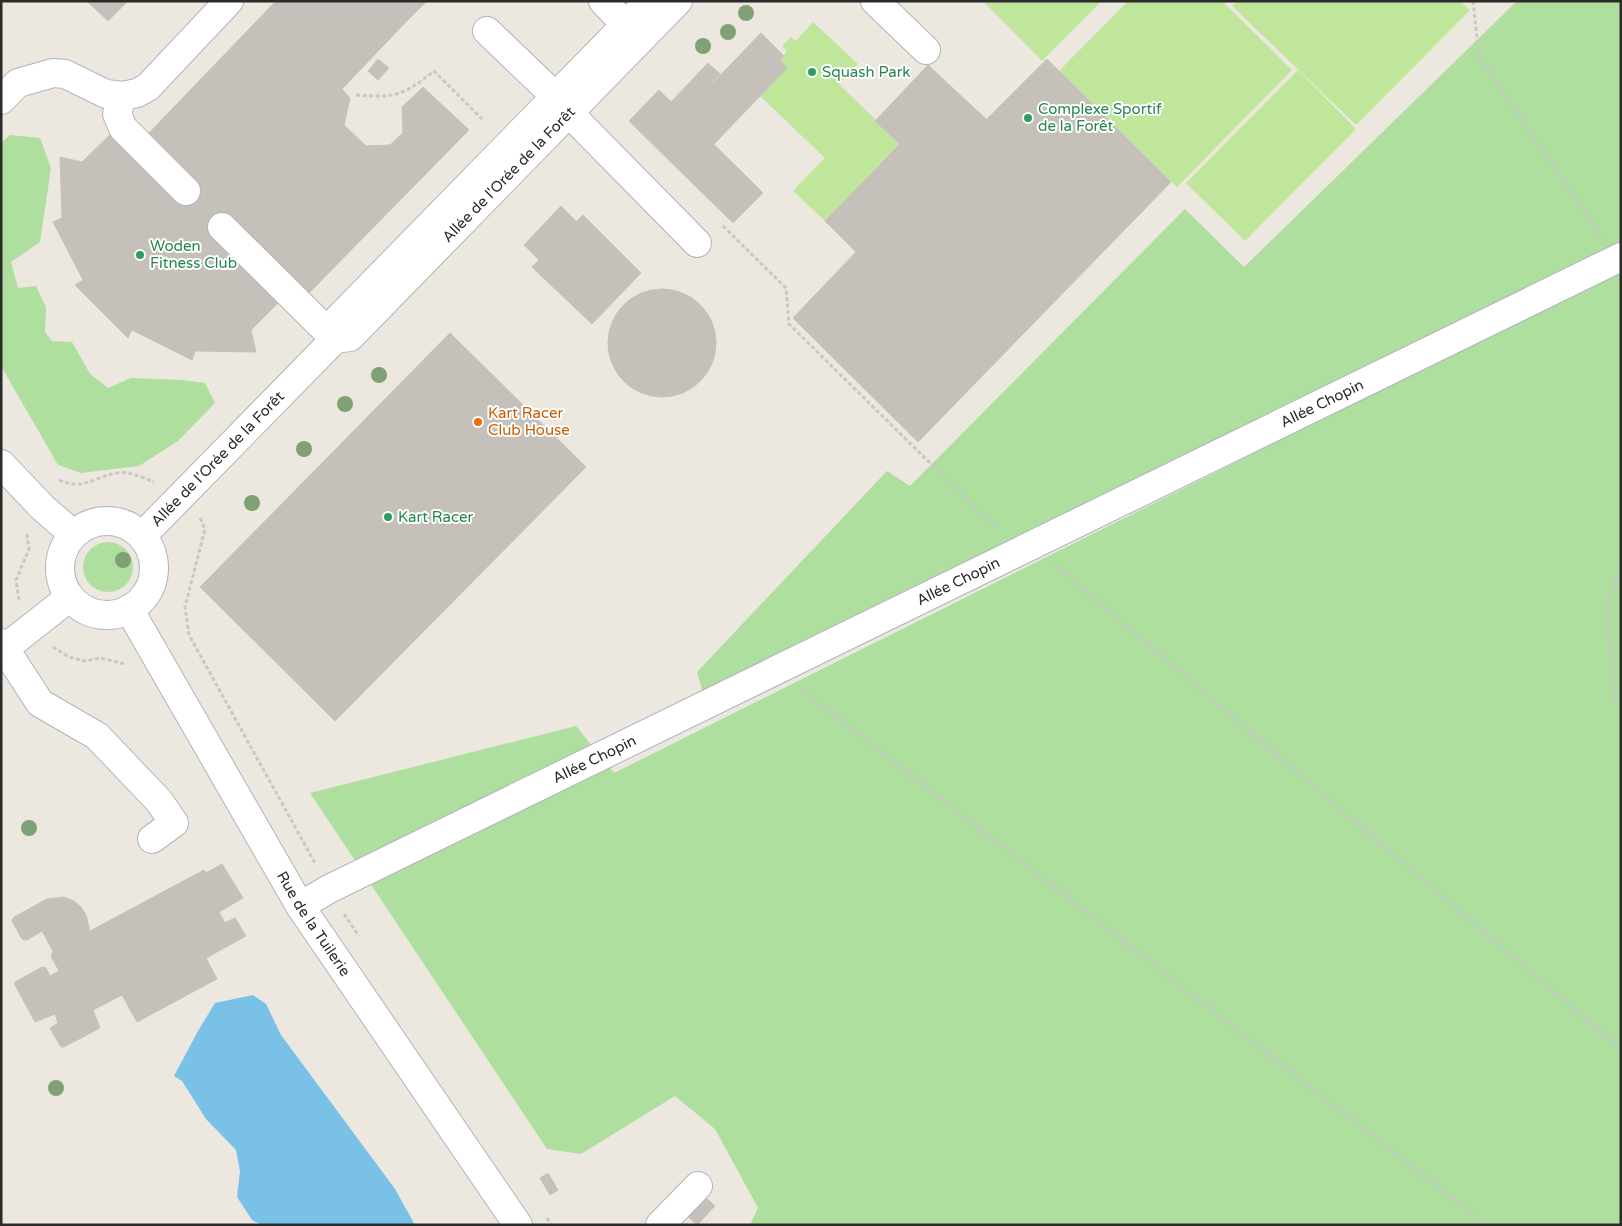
<svg xmlns="http://www.w3.org/2000/svg" width="1622" height="1226" viewBox="0 0 1622 1226" font-family="'Varela Round',sans-serif">
	<style>
		.green { fill: #afdf9f }
		.pitch { fill: #c0e69b }
		.water { fill: #79c1e7 }
		.building { fill: #c5c1ba; stroke: #c8c3b8 }
		.lines { fill: none; stroke-linecap: round; stroke-linejoin: round }
		.minor-tunnel { stroke: #c5c1bb; stroke-width: 28; stroke-dasharray: 28 14; stroke-linecap: butt }
		.minor-casing { stroke: #b2b3be; stroke-width: 30 }
		.path { stroke: #c8c8c8; stroke-width: 3; stroke-dasharray: 4 2.5; stroke-linecap: butt }
		.minor { stroke: #fff; stroke-width: 28 }
		.tree { fill: #80a075 }
		.leisure-dot { fill: #2e9e5b; stroke: #fff; stroke-width: 2 }
		.food-dot { fill: #e8710a; stroke: #fff; stroke-width: 2 }
		.labels { text-anchor: middle; dominant-baseline: central; stroke-width: 4; stroke-linejoin: round; paint-order: stroke }
		.leisure-label { font-size: 15px; fill: #27864d; stroke: #fff; text-anchor: start }
		.street-label { font-size: 15px; fill: #2b2b2b; stroke: #fff }
		.food-label { font-size: 15px; fill: #c56008; stroke: #fff; text-anchor: start }
	</style>
	<rect width="100%" height="100%" fill="#ece7df"/>
	<g class="green">
		<polygon points="1517,1 1621,1 1621,247 704,696 697,672 887,471 910,486 1185,209 1244,267"/>
		<polygon points="10,135 40,138 51,168 40,242 11,262 18,288 36,286 46,307 45,332 52,341 72,342 90,374 108,388 131,378 181,380 205,383 215,403 178,441 139,466 81,473 58,465 1,366 1,143"/>
		<polygon points="1621,270 1621,1225 750,1225 758,1208 715,1129 675,1096 581,1154 547,1149 310,793 576,726 614,773"/>
		<circle cx="108" cy="567" r="25"/>
	</g>
	<g class="pitch">
		<polygon points="983,1 1102,1 1042,61"/>
		<polygon points="1128,1 1222,1 1292,70 1177,187 1059,71"/>
		<polygon points="1237,1 1460,1 1470,10 1356,125 1232,6"/>
		<polygon points="813,22 858,64 839,84 900,144 825,221 793,191 825,158 760,96 787,68 780,60 787,51 782,46 791,37 796,41"/>
		<polygon points="1298,70 1356,129 1245,241 1186,183"/>
	</g>
	<polygon class="water" points="253,995 266,1004 281,1035 395,1189 415,1225 262,1225 252,1220 237,1197 240,1171 236,1150 206,1119 182,1081 174,1076 198,1031 215,1003"/>
	<g class="building">
		<polygon points="87,1 128,1 108,21"/>
		<polygon points="276,1 377,1 402,26 342,89 350,98 344,125 243,229 148,134"/>
		<polygon points="377,1 427,1 402,26"/>
		<polygon points="761,33 784,56 706,136 683,114"/>
		<polygon points="378,59 389,68 378,80 368,71"/>
		<polygon points="1047,59 1171,182 918,442 793,318 856,252 825,221 900,144 936,178 1026,86 1023,83"/>
		<polygon points="780,60 787,68 714,144 706,136"/>
		<polygon points="708,63 720,74 683,114 671,102"/>
		<polygon points="928,65 986,119 979,126 939,86 918,87 912,82"/>
		<polygon points="912,82 918,87 939,86 979,126 935,170 904,141 900,144 875,121"/>
		<polygon points="1023,83 1026,86 936,178 932,174"/>
		<polygon points="423,87 469,130 462,137 417,93"/>
		<polygon points="659,90 763,193 733,223 629,121"/>
		<polygon points="417,93 462,137 411,189 365,146 390,145 403,133 402,107"/>
		<polygon points="344,125 411,189 309,293 243,229"/>
		<polygon points="113,132 196,182 230,217 282,299 251,330 256,352 195,351 192,360 132,330 128,338 75,285 83,280 53,222 62,218 60,157 82,162"/>
		<polygon points="904,141 935,170 932,174 900,144"/>
		<polygon points="561,206 576,221 539,260 524,245"/>
		<polygon points="583,215 641,273 592,324 532,267"/>
		<circle cx="662" cy="343" r="54"/>
		<circle cx="665" cy="344" r="15"/>
		<polygon points="450,333 586,467 335,721 200,587"/>
		<polygon points="222,864 243,898 219,912 225,923 235,918 246,936 206,958 217,979 137,1022 122,995 93,1010 100,1028 64,1047 61,1047 50,1028 58,1023 55,1014 35,1022 15,985 15,982 42,967 46,968 50,976 59,971 51,956 53,951 42,931 27,940 22,939 12,921 14,917 47,899 64,897 74,901 81,907 86,915 90,931 204,870 206,873"/>
		<polygon points="548,1173 558,1190 550,1195 540,1178"/>
		<polygon points="702,1194 715,1206 697,1225 684,1213"/>
	</g>
	<g class="lines">
		<polyline class="minor-tunnel" points="186,191 222,227"/>
		<defs>
			<g id="minor">
				<polyline points="603,1 626,25"/>
				<polyline points="875,1 926,50"/>
				<polyline points="487,31 556,97"/>
				<polyline points="122,96 117,114 123,128 186,191"/>
				<polyline points="1,100 18,83 53,73 65,74 106,94 122,96 137,93 148,87 229,1"/>
				<polyline points="569,113 697,243"/>
				<polyline points="222,227 335,339"/>
				<polyline points="335,339 334,323 649,1"/>
				<polyline points="1,464 43,508 73,534"/>
				<circle cx="107" cy="568" r="47"/>
				<path id="s1" d="M142,536L335,339L350,337L678,1"/>
				<path id="s2" d="M129,609L300,906L518,1225"/>
				<polyline points="1,643 40,703 97,736 159,801 174,823 152,839"/>
				<polyline points="4,649 70,597"/>
				<path id="s3" d="M300,906L329,889L1621,257"/>
				<polyline points="660,1225 698,1186"/>
			</g>
		</defs>
		<use href="#minor" class="minor-casing"/>
		<g class="path">
			<polyline points="1473,1 1479,57 1601,235"/>
			<path d="M356,95C395,98 403,96 434,71L482,119"/>
			<polyline points="723,226 786,288 789,324 997,529"/>
			<path d="M59,480C83,491 94,477 116,473C129,471 142,477 154,482"/>
			<polyline points="200,518 205,529 185,607 189,635 315,863"/>
			<polyline points="1055,565 1621,1049"/>
			<polyline points="1621,569 1607,607 1614,696 1621,702"/>
			<polyline points="19,600 16,580 29,549 27,534"/>
			<polyline points="53,647 69,657 85,661 100,658 125,664"/>
			<polyline points="802,690 1487,1225"/>
			<polyline points="344,914 359,936"/>
			<polyline points="547,1218 551,1225"/>
		</g>
		<use href="#minor" class="minor"/>
	</g>
	<g class="tree">
		<circle cx="746" cy="13" r="8"/>
		<circle cx="728" cy="32" r="8"/>
		<circle cx="703" cy="46" r="8"/>
		<circle cx="379" cy="375" r="8"/>
		<circle cx="345" cy="404" r="8"/>
		<circle cx="304" cy="449" r="8"/>
		<circle cx="252" cy="503" r="8"/>
		<circle cx="123" cy="560" r="8"/>
		<circle cx="29" cy="828" r="8"/>
		<circle cx="56" cy="1088" r="8"/>
	</g>
	<g class="leisure-dot">
		<circle cx="812" cy="72" r="5"/>
		<circle cx="1028" cy="118" r="5"/>
		<circle cx="140" cy="255" r="5"/>
		<circle cx="388" cy="517" r="5"/>
	</g>
	<circle class="food-dot" cx="478" cy="422" r="5"/>
	<g class="labels">
		<g class="leisure-label">
			<text x="822" y="72">Squash Park</text>
			<text x="1038" y="109">Complexe Sportif<tspan x="1038" dy="17">de la Forêt</tspan></text>
			<text x="150" y="246">Woden<tspan x="150" dy="17">Fitness Club</tspan></text>
			<text x="398" y="517">Kart Racer</text>
		</g>
		<g class="street-label">
			<text stroke="none"><textPath href="#s1" startOffset="518">Allée de l'Orée de la Forêt</textPath></text>
			<text stroke="none"><textPath href="#s3" startOffset="1139">Allée Chopin</textPath></text>
			<text stroke="none"><textPath href="#s1" startOffset="108">Allée de l'Orée de la Forêt</textPath></text>
			<text stroke="none"><textPath href="#s3" startOffset="734">Allée Chopin</textPath></text>
			<text stroke="none"><textPath href="#s3" startOffset="329">Allée Chopin</textPath></text>
			<text stroke="none"><textPath href="#s2" startOffset="365">Rue de la Tuilerie</textPath></text>
		</g>
		<g class="food-label">
			<text x="488" y="413">Kart Racer<tspan x="488" dy="17">Club House</tspan></text>
		</g>
	</g>
	<rect width="1622" height="1226" fill="none" stroke="#2b2b2b" stroke-width="5"/>
</svg>
